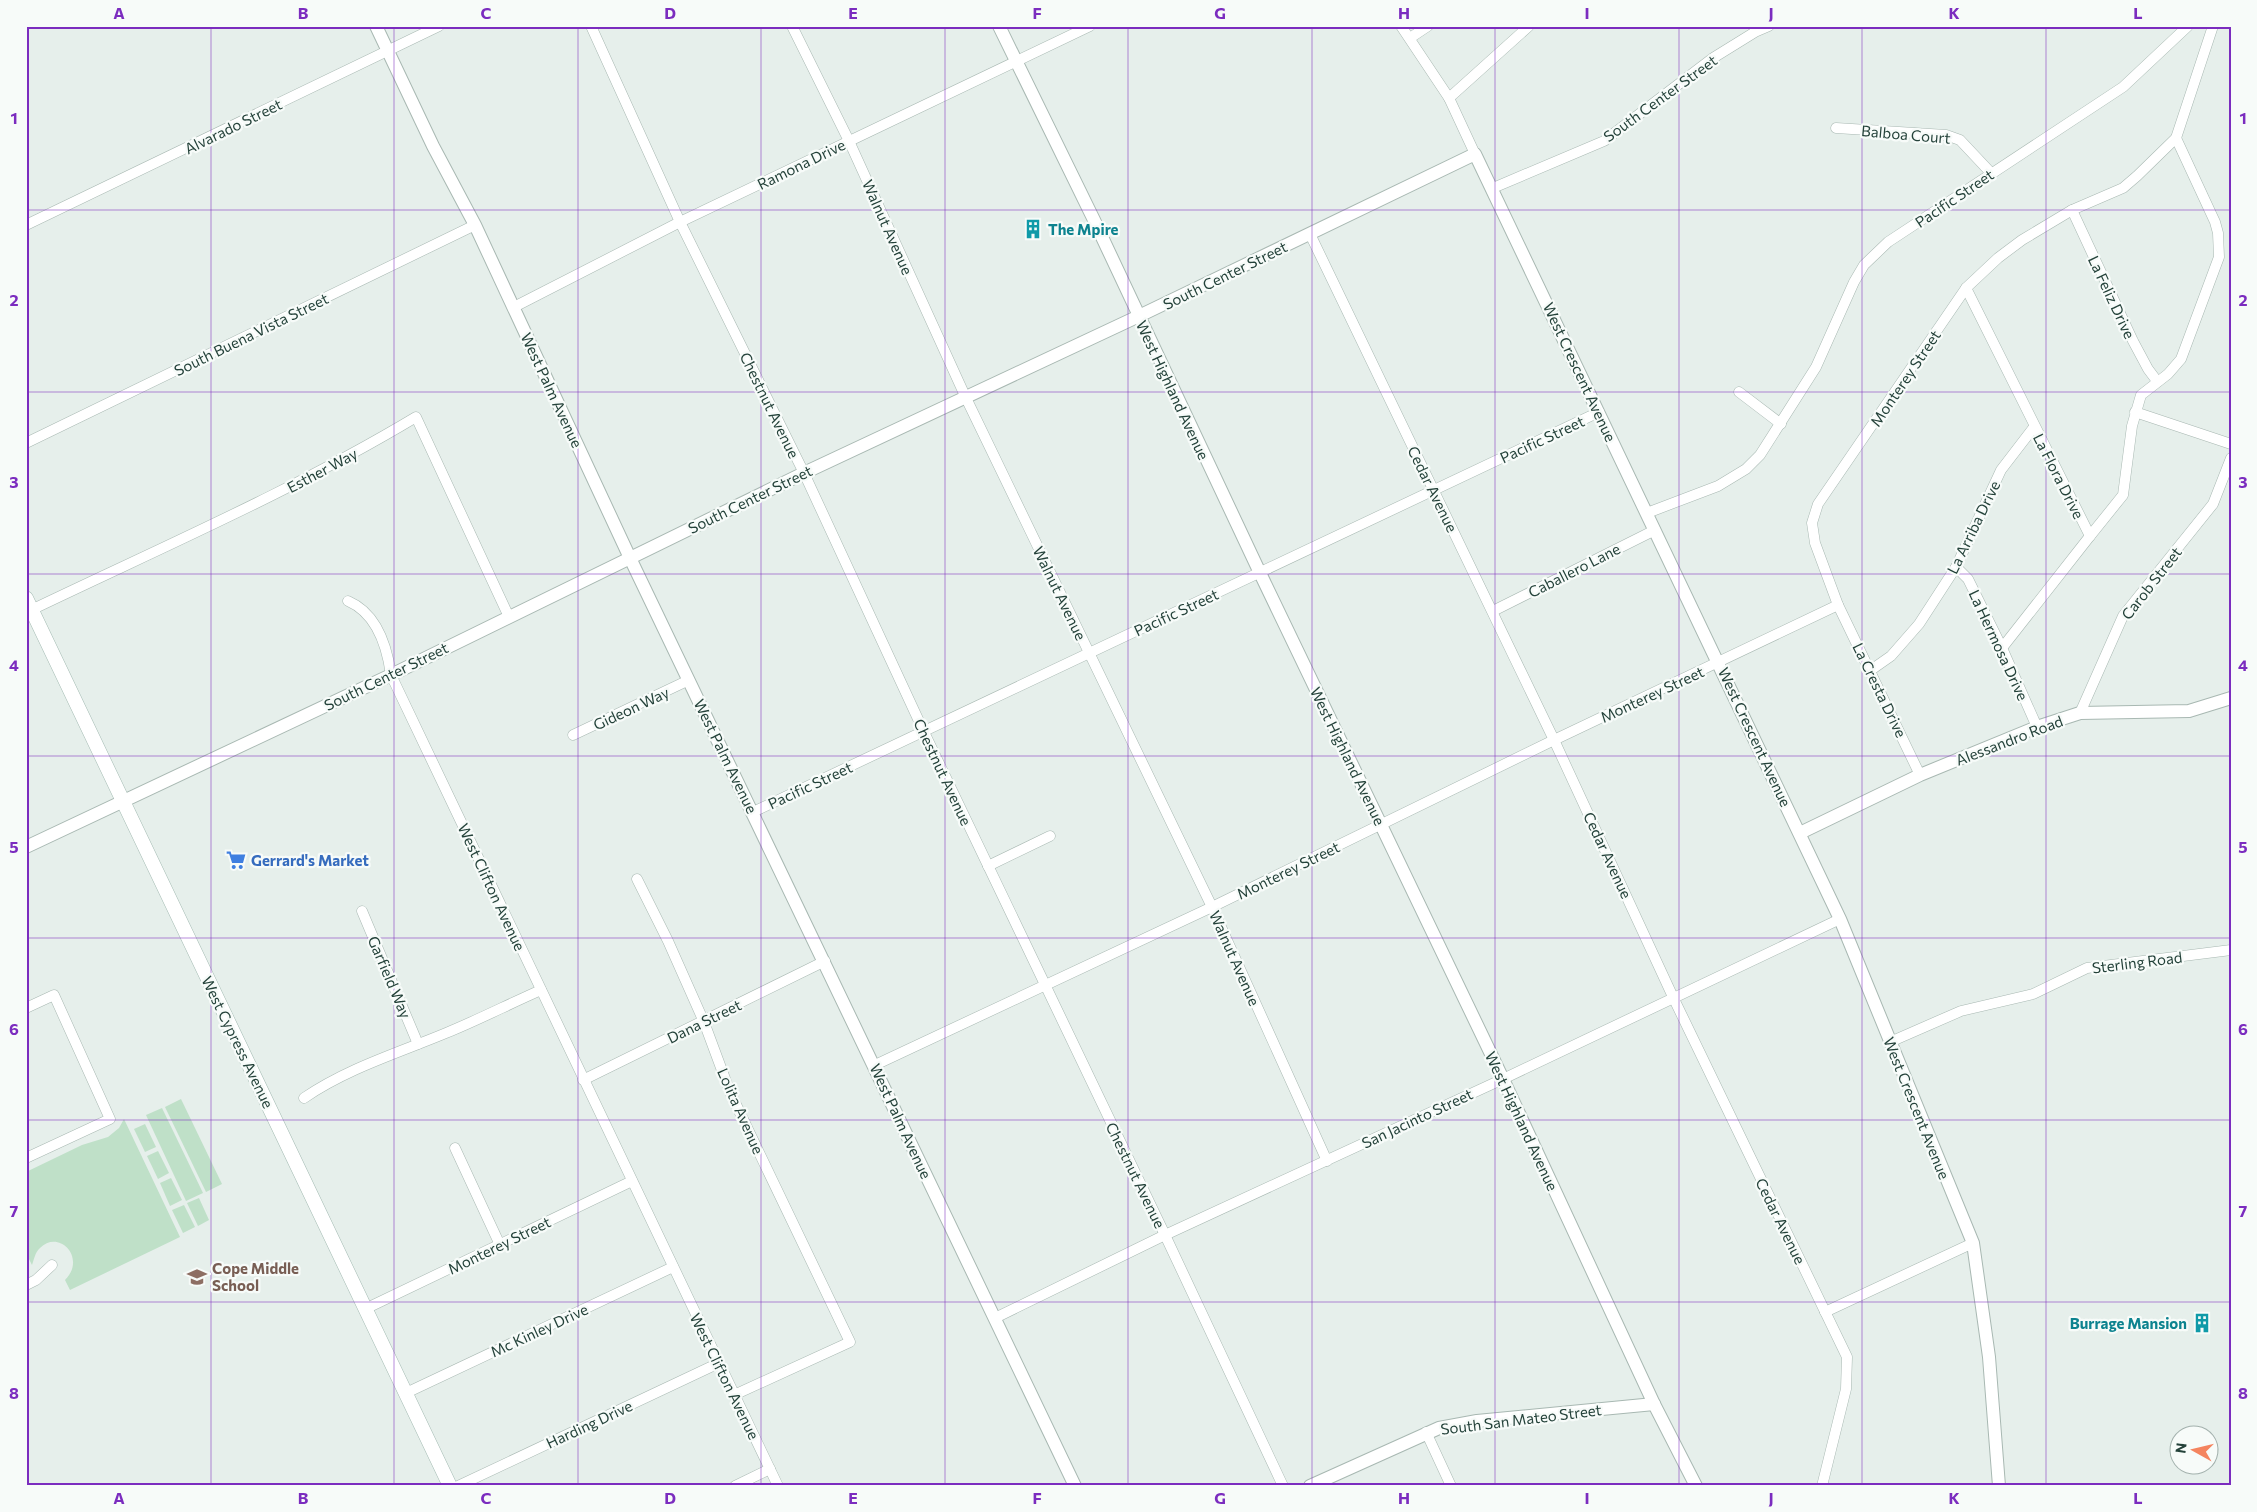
<svg xmlns="http://www.w3.org/2000/svg" width="2257" height="1512" viewBox="0 0 2257 1512" font-family="Commissioner,sans-serif">
	<style>
		.green { fill: #bfe0c8 }
		.lines { fill: none; stroke-linecap: round; stroke-linejoin: round }
		.minor-casing { stroke: #a8b8b2; stroke-width: 11 }
		.tertiary-casing { stroke: #a8b8b2; stroke-width: 14 }
		.secondary-casing { stroke: #a4bbb3; stroke-width: 15 }
		.minor { stroke: #fff; stroke-width: 10 }
		.tertiary { stroke: #fff; stroke-width: 12 }
		.secondary { stroke: #fff; stroke-width: 14 }
		.grid { fill: none; stroke: #7b2cbf; stroke-width: 1; stroke-opacity: 0.55 }
		.labels { text-anchor: middle; dominant-baseline: central; stroke-width: 4.5; stroke-linejoin: round; paint-order: stroke }
		.street-label { font-size: 15px; fill: #24423a; stroke: #f7fbf9 }
		.culture-label { font-size: 15px; font-weight: bold; fill: #0d838f; stroke: #f7fbf9; text-anchor: start }
		.shop-label { font-size: 15px; font-weight: bold; fill: #366cbe; stroke: #f7fbf9; text-anchor: start }
		.education-label { font-size: 15px; font-weight: bold; fill: #785e54; stroke: #f7fbf9; text-anchor: start }
		.neatline { fill: none; stroke: #7b2cbf; stroke-width: 2 }
		.grid-label { font-size: 16px; text-anchor: middle; font-weight: bold; fill: #7b2cbf }
	</style>
	<rect width="100%" height="100%" fill="#e6efeb"/>
	<g class="green">
		<polygon points="181,1099 222,1184 206,1192 165,1107"/>
		<polygon points="162,1108 203,1193 186,1201 146,1115"/>
		<path d="M124,1119L180,1237L70,1290L65,1280C87,1258 59,1229 40,1248C35,1252 34,1260 32,1265L26,1253V1172L82,1145L108,1137L119,1128Z"/>
		<polygon points="145,1124 156,1147 145,1152 134,1129"/>
		<polygon points="158,1151 169,1173 158,1179 147,1156"/>
		<polygon points="171,1178 182,1200 170,1206 160,1183"/>
		<polygon points="199,1198 209,1220 198,1226 187,1203"/>
		<polygon points="184,1205 195,1227 183,1233 172,1210"/>
	</g>
	<g class="lines">
		<defs>
			<g id="minor">
				<polyline points="591,26 680,222 804,473 924,732 1165,1235 1283,1486"/>
				<polyline points="792,26 849,141 966,398 1212,907 1327,1161"/>
				<polyline points="1401,26 1449,98 1475,154"/>
				<polyline points="1410,38 1428,26"/>
				<polyline points="1449,98 1529,26"/>
				<polyline points="1836,128 1946,135 1960,140 1991,173"/>
				<polyline points="1493,188 1604,141 1713,58 1755,32 1769,26"/>
				<polyline points="2072,210 2133,341 2148,369 2157,381"/>
				<polyline points="26,225 439,26"/>
				<polyline points="1310,234 1554,740 1673,997 1847,1357 1846,1389 1822,1486"/>
				<polyline points="1966,288 2090,536 2002,648"/>
				<polyline points="514,307 680,222 1090,26"/>
				<polyline points="1739,392 1781,424"/>
				<polyline points="2135,412 2231,444"/>
				<polyline points="26,443 475,225"/>
				<polyline points="1647,513 1718,486 1746,469 1760,455 1816,367 1854,282 1864,265 1888,242 2123,87 2188,26"/>
				<polyline points="2090,536 2123,495 2132,426 2141,395 2168,374 2181,359 2219,257 2218,233 2215,222 2176,138"/>
				<polyline points="1956,567 1968,579 2002,648 2037,727"/>
				<path d="M348,601C376,613 387,646 391,675L778,1486"/>
				<polyline points="1838,605 1920,775"/>
				<polyline points="1493,611 1655,530"/>
				<path d="M27,612C158,549 291,492 416,417L509,617"/>
				<polyline points="1871,670 1891,656 1919,624 1956,567 2001,470 2034,427"/>
				<polyline points="2080,713 2123,616 2213,504 2231,458"/>
				<polyline points="573,735 689,680"/>
				<polyline points="753,812 1599,412"/>
				<polyline points="988,866 1050,836"/>
				<polyline points="637,879 668,941 704,1022 730,1092 850,1342 734,1395"/>
				<polyline points="362,911 418,1044"/>
				<polyline points="26,1008 54,995 110,1119 26,1158"/>
				<polyline points="1890,1042 1961,1011 2033,994 2087,968 2231,950"/>
				<polyline points="875,1065 1212,907 1554,740 1838,605 1815,543 1812,523 1818,504 1966,288 1998,258 2022,240 2072,210 2123,188 2137,176 2176,138 2213,26"/>
				<polyline points="583,1080 825,961"/>
				<path d="M304,1098C348,1068 398,1053 446,1033C478,1020 509,1004 541,990"/>
				<polyline points="455,1148 500,1245"/>
				<polyline points="26,1285 36,1280 52,1265"/>
				<polyline points="365,1309 632,1181"/>
				<polyline points="1825,1312 1973,1243"/>
				<polyline points="995,1318 1165,1235 1503,1079 1840,919"/>
				<polyline points="406,1393 673,1267"/>
				<polyline points="1426,1432 1451,1486"/>
				<polyline points="458,1486 719,1363"/>
				<polyline points="735,1486 770,1469"/>
			</g>
			<g id="tertiary">
				<polyline points="376,26 433,146 475,225 630,558 1075,1486"/>
				<polyline points="999,26 1094,220 1260,573 1503,1079 1654,1404 1696,1486"/>
				<polyline points="1800,833 1920,775 2037,727 2080,713 2189,711 2231,698"/>
				<polyline points="26,847 391,675 804,473 1139,316 1475,154 1840,919 1973,1243 1989,1357 1999,1486"/>
				<polyline points="1310,1486 1439,1428 1477,1421 1654,1404"/>
			</g>
			<polyline id="secondary" points="26,598 450,1486"/>
		</defs>
		<use href="#minor" class="minor-casing"/>
		<use href="#tertiary" class="tertiary-casing"/>
		<use href="#secondary" class="secondary-casing"/>
		<use href="#minor" class="minor"/>
		<use href="#tertiary" class="tertiary"/>
		<use href="#secondary" class="secondary"/>
	</g>
	<path class="grid" d="M211,26V1486M394,26V1486M578,26V1486M761,26V1486M945,26V1486M1128,26V1486M1312,26V1486M1495,26V1486M1679,26V1486M1862,26V1486M2046,26V1486M26,210H2231M26,392H2231M26,574H2231M26,756H2231M26,938H2231M26,1120H2231M26,1302H2231"/>
	<defs>
		<symbol id="building-bare" viewBox="-9 -9 18 18"><path d="M-4-6H4V6H1V3H-1V6H-4ZM-2.5-4.3h1.7v1.8h-1.7ZM.8-4.3h1.7v1.8H.8ZM-2.5-1h1.7V.8h-1.7ZM.8-1h1.7V.8H.8Z" fill="#0f9aa8" stroke="#f7fbf9" stroke-width="2.5" paint-order="stroke"/></symbol>
		<symbol id="supermarket-bare" viewBox="-9 -9 18 18"><path d="M-6-5.5h2.5l.6 2H6L4.5 2H-2.5L-4.4-4H-6ZM-1.5 3.2a1.3 1.3 0 1 0 .1 0ZM3 3.2a1.3 1.3 0 1 0 .1 0Z" fill="#3f7fe0" stroke="#f7fbf9" stroke-width="2.5" paint-order="stroke"/></symbol>
		<symbol id="school-bare" viewBox="-9 -9 18 18"><path d="M0-5L7-2L0 1L-7-2ZM-4 1L0 2.5L4 1V4Q0 6-4 4Z" fill="#8d6e63" stroke="#f7fbf9" stroke-width="2.5" paint-order="stroke"/></symbol>
	</defs>
	<g fill-rule="evenodd">
		<use href="#building-bare" x="1019" y="215" width="28" height="28"/>
		<use href="#supermarket-bare" x="222" y="846" width="28" height="28"/>
		<use href="#school-bare" x="183" y="1263" width="28" height="28"/>
		<use href="#building-bare" x="2188" y="1309" width="28" height="28"/>
	</g>
	<g class="labels">
		<g class="street-label">
			<text transform="translate(1660 98) rotate(-36)">South Center Street</text>
			<text transform="translate(233 126) rotate(-26)">Alvarado Street</text>
			<text transform="translate(1906 134) rotate(5)">Balboa Court</text>
			<text transform="translate(801 164) rotate(-26)">Ramona Drive</text>
			<text transform="translate(1954 198) rotate(-34)">Pacific Street</text>
			<text transform="translate(888 227) rotate(66)">Walnut Avenue</text>
			<text transform="translate(1225 275) rotate(-26)">South Center Street</text>
			<text transform="translate(2112 297) rotate(65)">La Feliz Drive</text>
			<text transform="translate(251 334) rotate(-26)">South Buena Vista Street</text>
			<text transform="translate(1580 372) rotate(65)">West Crescent Avenue</text>
			<text transform="translate(1905 378) rotate(-56)">Monterey Street</text>
			<text transform="translate(552 390) rotate(65)">West Palm Avenue</text>
			<text transform="translate(1173 390) rotate(65)">West Highland Avenue</text>
			<text transform="translate(770 405) rotate(64)">Chestnut Avenue</text>
			<text transform="translate(1542 439) rotate(-25)">Pacific Street</text>
			<text transform="translate(322 470) rotate(-28)">Esther Way</text>
			<text transform="translate(2059 476) rotate(63)">La Flora Drive</text>
			<text transform="translate(1433 489) rotate(64)">Cedar Avenue</text>
			<text transform="translate(750 499) rotate(-26)">South Center Street</text>
			<text transform="translate(1973 527) rotate(-64)">La Arriba Drive</text>
			<text transform="translate(1574 570) rotate(-27)">Caballero Lane</text>
			<text transform="translate(2151 583) rotate(-52)">Carob Street</text>
			<text transform="translate(1060 593) rotate(64)">Walnut Avenue</text>
			<text transform="translate(1176 612) rotate(-25)">Pacific Street</text>
			<text transform="translate(1999 645) rotate(65)">La Hermosa Drive</text>
			<text transform="translate(386 676) rotate(-26)">South Center Street</text>
			<text transform="translate(1880 690) rotate(64)">La Cresta Drive</text>
			<text transform="translate(1652 694) rotate(-25)">Monterey Street</text>
			<text transform="translate(631 708) rotate(-25)">Gideon Way</text>
			<text transform="translate(1755 737) rotate(65)">West Crescent Avenue</text>
			<text transform="translate(2009 740) rotate(-21)">Alessandro Road</text>
			<text transform="translate(726 756) rotate(64)">West Palm Avenue</text>
			<text transform="translate(1348 756) rotate(64)">West Highland Avenue</text>
			<text transform="translate(943 772) rotate(65)">Chestnut Avenue</text>
			<text transform="translate(810 785) rotate(-25)">Pacific Street</text>
			<text transform="translate(1608 855) rotate(65)">Cedar Avenue</text>
			<text transform="translate(1288 870) rotate(-26)">Monterey Street</text>
			<text transform="translate(492 887) rotate(65)">West Clifton Avenue</text>
			<text transform="translate(1235 958) rotate(66)">Walnut Avenue</text>
			<text transform="translate(2137 962) rotate(-7)">Sterling Road</text>
			<text transform="translate(390 977) rotate(67)">Garfield Way</text>
			<text transform="translate(704 1021) rotate(-26)">Dana Street</text>
			<text transform="translate(238 1042) rotate(64)">West Cypress Avenue</text>
			<text transform="translate(1917 1108) rotate(68)">West Crescent Avenue</text>
			<text transform="translate(741 1111) rotate(66)">Lolita Avenue</text>
			<text transform="translate(1417 1118) rotate(-25)">San Jacinto Street</text>
			<text transform="translate(901 1121) rotate(65)">West Palm Avenue</text>
			<text transform="translate(1522 1121) rotate(65)">West Highland Avenue</text>
			<text transform="translate(1136 1175) rotate(64)">Chestnut Avenue</text>
			<text transform="translate(1781 1221) rotate(64)">Cedar Avenue</text>
			<text transform="translate(499 1245) rotate(-26)">Monterey Street</text>
			<text transform="translate(539 1330) rotate(-25)">Mc Kinley Drive</text>
			<text transform="translate(725 1376) rotate(64)">West Clifton Avenue</text>
			<text transform="translate(1521 1419) rotate(-7)">South San Mateo Street</text>
			<text transform="translate(589 1424) rotate(-25)">Harding Drive</text>
		</g>
		<g class="culture-label">
			<text x="1048" y="229">The Mpire</text>
			<text x="2187" y="1323" text-anchor="end">Burrage Mansion</text>
		</g>
		<g class="shop-label">
			<text x="251" y="860">Gerrard's Market</text>
		</g>
		<g class="education-label">
			<text x="212" y="1268">Cope Middle<tspan x="212" dy="17">School</tspan></text>
		</g>
	</g>
	<rect width="2257" height="1512" fill="none" stroke="#f7fbf9" stroke-width="55"/>
	<g transform="translate(2194 1450) rotate(278)"><circle r="24" fill="#f7fbf9" stroke="#a3b1ad"/>
	<path d="M0-4L9 19L0 12L-9 19Z" fill="#f4845f"/>
	<text y="-8" font-size="14" font-weight="bold" text-anchor="middle" fill="#24423a">N</text>
	</g>
	<rect x="28" y="28" width="2202" height="1456" class="neatline"/>
	<g class="grid-label">
		<text x="119" y="19">A</text>
		<text x="303" y="19">B</text>
		<text x="486" y="19">C</text>
		<text x="670" y="19">D</text>
		<text x="853" y="19">E</text>
		<text x="1037" y="19">F</text>
		<text x="1220" y="19">G</text>
		<text x="1404" y="19">H</text>
		<text x="1587" y="19">I</text>
		<text x="1771" y="19">J</text>
		<text x="1954" y="19">K</text>
		<text x="2138" y="19">L</text>
		<text x="14" y="124">1</text>
		<text x="2243" y="124">1</text>
		<text x="14" y="306">2</text>
		<text x="2243" y="306">2</text>
		<text x="14" y="488">3</text>
		<text x="2243" y="488">3</text>
		<text x="14" y="671">4</text>
		<text x="2243" y="671">4</text>
		<text x="14" y="853">5</text>
		<text x="2243" y="853">5</text>
		<text x="14" y="1035">6</text>
		<text x="2243" y="1035">6</text>
		<text x="14" y="1217">7</text>
		<text x="2243" y="1217">7</text>
		<text x="14" y="1399">8</text>
		<text x="2243" y="1399">8</text>
		<text x="119" y="1504">A</text>
		<text x="303" y="1504">B</text>
		<text x="486" y="1504">C</text>
		<text x="670" y="1504">D</text>
		<text x="853" y="1504">E</text>
		<text x="1037" y="1504">F</text>
		<text x="1220" y="1504">G</text>
		<text x="1404" y="1504">H</text>
		<text x="1587" y="1504">I</text>
		<text x="1771" y="1504">J</text>
		<text x="1954" y="1504">K</text>
		<text x="2138" y="1504">L</text>
	</g>
</svg>
